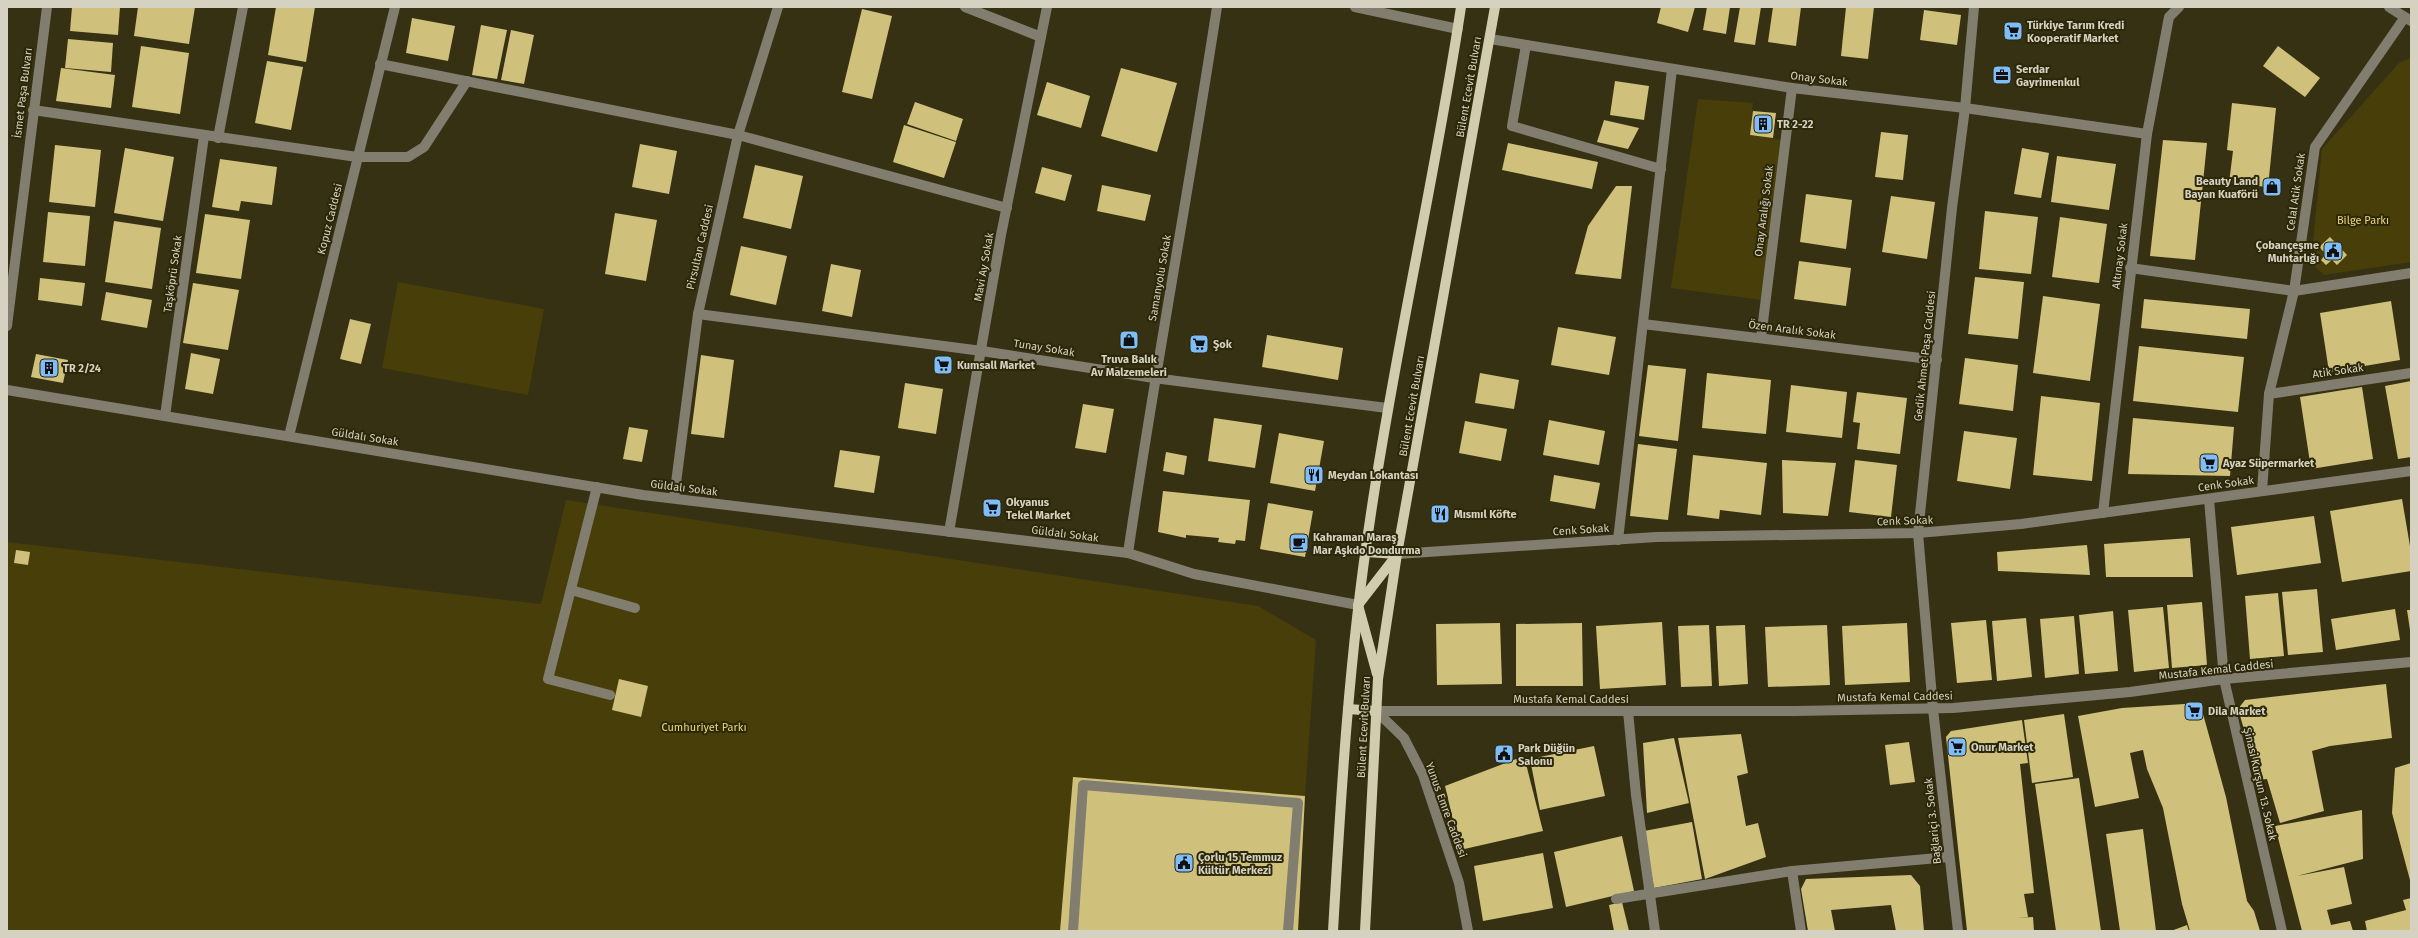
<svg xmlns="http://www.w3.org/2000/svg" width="2418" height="938" viewBox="0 0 2418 938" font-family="'Fira Sans',sans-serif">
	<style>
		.green { fill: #483e0a }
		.building { fill: #cfc17c }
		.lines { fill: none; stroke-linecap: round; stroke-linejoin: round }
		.minor { stroke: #817e70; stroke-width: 10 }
		.major { stroke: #d2ccaf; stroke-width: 10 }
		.labels { text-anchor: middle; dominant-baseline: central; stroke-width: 4; stroke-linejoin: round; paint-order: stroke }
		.poi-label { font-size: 11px; font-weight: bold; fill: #d5d2c1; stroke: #2c2708; text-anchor: start }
		.street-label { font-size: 11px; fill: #d5d2c1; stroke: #2c2708 }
		.park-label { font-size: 11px; fill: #ebd877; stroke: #2c2708 }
	</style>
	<rect width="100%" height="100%" fill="#363113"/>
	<g class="green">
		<polygon points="2410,58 2411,262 2324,275 2311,263 2322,149 2399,63"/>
		<polygon points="1698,99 1753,103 1750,135 1782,140 1762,300 1671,288"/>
		<polygon points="398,282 544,309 528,395 382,368"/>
		<polygon points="566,500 1258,606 1316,640 1305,796 1298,931 7,931 7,542 541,604"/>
	</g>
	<g class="building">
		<polygon points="72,7 120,7 118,35 70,31"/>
		<polygon points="138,7 195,7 189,44 134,36"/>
		<polygon points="276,7 315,7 306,62 268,55"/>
		<polygon points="1661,7 1695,7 1688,32 1657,23"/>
		<polygon points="1707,7 1730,7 1726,34 1703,30"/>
		<polygon points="1740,7 1761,7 1755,45 1734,42"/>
		<polygon points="1773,7 1801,7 1796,46 1768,42"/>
		<polygon points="1846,7 1874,7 1868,59 1841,56"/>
		<polygon points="862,9 892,16 872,99 842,92"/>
		<polygon points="1924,10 1961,15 1957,45 1920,40"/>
		<polygon points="412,18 455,26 448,61 406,53"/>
		<polygon points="481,25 507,30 497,79 472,75"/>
		<polygon points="511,30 534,35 524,84 501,80"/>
		<polygon points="68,39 113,43 111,72 65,68"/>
		<polygon points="141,46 189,53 180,114 132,107"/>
		<polygon points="2278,46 2320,78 2305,97 2263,66"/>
		<polygon points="267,61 303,67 291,130 255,123"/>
		<polygon points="61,68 115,75 111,108 56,101"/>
		<polygon points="1121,68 1177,83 1157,152 1101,136"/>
		<polygon points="1615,81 1649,86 1644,120 1610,115"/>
		<polygon points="1047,82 1090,96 1081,128 1037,115"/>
		<polygon points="915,102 963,119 956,141 907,124"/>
		<polygon points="2232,103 2276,108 2268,187 2229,183 2233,151 2227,150"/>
		<polygon points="1753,111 1776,113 1773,138 1750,135"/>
		<polygon points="1604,120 1639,128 1628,149 1597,142"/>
		<polygon points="904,125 956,142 944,178 893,162"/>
		<polygon points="1881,132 1908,135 1903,180 1875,177"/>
		<polygon points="2163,140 2207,143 2195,260 2150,256"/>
		<polygon points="1508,143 1598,162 1592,189 1502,170"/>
		<polygon points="640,144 677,151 669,194 632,187"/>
		<polygon points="55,145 101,150 95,207 49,202"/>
		<polygon points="125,148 174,157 163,221 114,213"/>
		<polygon points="2022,148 2049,153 2041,198 2014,194"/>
		<polygon points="2057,156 2116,164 2109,210 2051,202"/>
		<polygon points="220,159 277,167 272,205 241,201 239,211 212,207"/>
		<polygon points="755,165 803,176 791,229 743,218"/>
		<polygon points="1042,167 1072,175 1065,201 1035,193"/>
		<polygon points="1102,185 1151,195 1145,221 1097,211"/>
		<polygon points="1616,186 1632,186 1621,279 1575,274 1588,226"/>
		<polygon points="1806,194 1852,200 1846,249 1800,242"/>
		<polygon points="1891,196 1935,202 1927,259 1882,252"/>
		<polygon points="1985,211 2038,217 2031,274 1979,269"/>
		<polygon points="48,212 90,216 85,266 43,262"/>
		<polygon points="615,213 657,220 646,281 605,274"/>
		<polygon points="205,214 250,220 241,279 196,273"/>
		<polygon points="2060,217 2107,224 2099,283 2052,277"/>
		<polygon points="114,221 161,228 152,289 105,282"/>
		<polygon points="2330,237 2347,255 2337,265 2332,260 2326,265 2321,260 2326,254 2319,247"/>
		<polygon points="741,246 787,256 776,305 730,295"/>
		<polygon points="1799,261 1851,268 1846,306 1794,299"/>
		<polygon points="831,264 861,270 852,317 822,311"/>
		<polygon points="1975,277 2024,282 2018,339 1968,334"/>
		<polygon points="40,278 85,283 82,306 38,300"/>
		<polygon points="193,283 239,290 228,350 183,343"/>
		<polygon points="106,292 152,300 147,328 101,320"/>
		<polygon points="2043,296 2100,304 2090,381 2033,373"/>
		<polygon points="2144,299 2250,309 2247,339 2141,328"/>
		<polygon points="2391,301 2400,360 2329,372 2320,313"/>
		<polygon points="350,319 371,324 361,364 340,359"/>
		<polygon points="1558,327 1616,337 1609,375 1551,365"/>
		<polygon points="1267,335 1343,348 1338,380 1262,367"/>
		<polygon points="2139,346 2244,357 2238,412 2133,401"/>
		<polygon points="191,353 220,359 213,394 185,389"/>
		<polygon points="36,354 68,360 63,383 31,377"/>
		<polygon points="701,355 734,360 724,438 691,434"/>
		<polygon points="1965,358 2018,365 2013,411 1959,404"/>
		<polygon points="1648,365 1686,369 1678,441 1639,436"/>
		<polygon points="1480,373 1519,380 1514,409 1475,403"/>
		<polygon points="1707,373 1771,380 1766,434 1702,428"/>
		<polygon points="2411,381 2411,457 2398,459 2385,386"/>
		<polygon points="905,383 943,389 936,434 898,428"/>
		<polygon points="1791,385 1847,392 1842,438 1786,432"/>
		<polygon points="2362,387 2373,459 2311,469 2300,397"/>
		<polygon points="1857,392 1907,398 1900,454 1857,449 1860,423 1853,422"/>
		<polygon points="2041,396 2100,403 2092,481 2033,475"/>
		<polygon points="1083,404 1114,409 1106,453 1075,448"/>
		<polygon points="1214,418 1262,425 1255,468 1208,461"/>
		<polygon points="2133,418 2234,427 2230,476 2128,474"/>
		<polygon points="1549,420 1605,431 1599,465 1543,455"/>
		<polygon points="1465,421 1507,429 1501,461 1459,453"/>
		<polygon points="629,427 648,430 642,462 623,459"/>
		<polygon points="1964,431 2017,438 2010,489 1957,481"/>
		<polygon points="1279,433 1324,441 1315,491 1270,483"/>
		<polygon points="1638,444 1677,449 1668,520 1630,516"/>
		<polygon points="840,450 880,456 874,493 834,487"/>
		<polygon points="1166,452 1187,456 1184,475 1163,471"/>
		<polygon points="1693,455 1767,463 1761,515 1720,510 1719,519 1687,515"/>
		<polygon points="1782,460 1836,463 1828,516 1783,513"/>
		<polygon points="1855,460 1897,465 1891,517 1849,512"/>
		<polygon points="1554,475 1600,483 1595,509 1550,501"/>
		<polygon points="1163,491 1250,500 1245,541 1236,540 1235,544 1218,542 1219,538 1186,535 1186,538 1158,532"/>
		<polygon points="2402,499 2411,552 2411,571 2342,582 2330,511"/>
		<polygon points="1268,503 1313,511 1305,557 1260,549"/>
		<polygon points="2314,516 2321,563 2237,575 2231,527"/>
		<polygon points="2190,538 2193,577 2106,577 2104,544"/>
		<polygon points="2087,545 2090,575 1998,571 1997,552"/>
		<polygon points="16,550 30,552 28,565 14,563"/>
		<polygon points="2317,589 2323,652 2288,655 2282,592"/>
		<polygon points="2278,593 2284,656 2250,659 2245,596"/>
		<polygon points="2202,602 2207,665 2172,668 2167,605"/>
		<polygon points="2163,607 2169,668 2134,672 2128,610"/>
		<polygon points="2395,609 2400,640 2336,650 2331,619"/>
		<polygon points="2407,610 2411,610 2411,630 2410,630"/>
		<polygon points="2113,611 2118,671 2085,674 2079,615"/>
		<polygon points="2074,616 2079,674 2045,678 2040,619"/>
		<polygon points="2026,618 2032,677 1997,681 1992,621"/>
		<polygon points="1986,620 1992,680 1957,683 1951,623"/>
		<polygon points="1662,622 1666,685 1600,689 1596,626"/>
		<polygon points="1500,623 1502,684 1437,685 1436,624"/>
		<polygon points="1582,623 1583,686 1516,686 1516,624"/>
		<polygon points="1907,623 1910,682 1845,685 1842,626"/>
		<polygon points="1709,625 1712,686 1681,687 1678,626"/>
		<polygon points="1745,625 1748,684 1719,686 1716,626"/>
		<polygon points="1827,625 1830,685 1768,687 1765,627"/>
		<polygon points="619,679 648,686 641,717 612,710"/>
		<polygon points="2386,684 2392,738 2330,746 2312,751 2324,811 2280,823 2267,779 2259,780 2238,709 2245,700"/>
		<polygon points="2200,703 2226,797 2247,901 2254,911 2260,931 2190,931 2182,904 2163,808 2147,769 2143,750 2130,753 2139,798 2095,807 2078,716 2122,708"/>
		<polygon points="2064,714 2073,777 2032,783 2024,720"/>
		<polygon points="2022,720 2028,763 2020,764 2034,893 2024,894 2028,917 2016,918 2033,917 2034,931 1967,931 1946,737 1951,731"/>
		<polygon points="1741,734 1748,773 1737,776 1746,826 1758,823 1766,857 1705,879 1678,738"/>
		<polygon points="1674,738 1689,803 1647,813 1643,743"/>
		<polygon points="1909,742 1915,782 1890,785 1885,745"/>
		<polygon points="1594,746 1605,796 1540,810 1530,759"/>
		<polygon points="1524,756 1543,831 1460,850 1445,786"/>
		<polygon points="2411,763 2411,880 2410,880 2392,813 2395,768"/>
		<polygon points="1073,777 1305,796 1298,931 1060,931"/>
		<polygon points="2079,778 2101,931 2056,931 2035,784"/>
		<polygon points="2362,810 2363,859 2297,876 2344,867 2352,904 2327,910 2331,925 2350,921 2353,931 2302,931 2275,826"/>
		<polygon points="1692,822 1702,879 1654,888 1644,831"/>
		<polygon points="2143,829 2156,931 2120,931 2106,834"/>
		<polygon points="1622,836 1634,891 1566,907 1554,852"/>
		<polygon points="1543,853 1553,908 1483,921 1474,866"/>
		<polygon points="1911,875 1920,886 1924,931 1896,931 1891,905 1831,910 1835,931 1808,931 1801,889 1806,879"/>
		<polygon points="2411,898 2411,931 2367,931 2365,921 2406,910 2403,900"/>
		<polygon points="1622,902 1629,931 1614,931 1609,905"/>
		<polygon points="2187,925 2189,931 2171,931"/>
	</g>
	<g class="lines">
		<g class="minor">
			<polyline points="965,7 1041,37"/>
			<polyline points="1355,7 1458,29"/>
			<polyline points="2389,7 2411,21"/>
			<polyline points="1490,39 1792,88 1965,108 2147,134"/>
			<polyline points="1526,45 1512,126 1661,169"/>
			<polyline points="380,64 738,135 1007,208"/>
			<polyline points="33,110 357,157 408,157 424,147 467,81"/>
			<polyline points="218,138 243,7"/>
			<polyline points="2130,268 2294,291 2411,273"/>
			<polyline points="698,314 982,351 1154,378 1387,408"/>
			<polyline points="1643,324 1937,360"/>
			<polyline points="7,326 47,7"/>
			<polyline points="1761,338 1792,88"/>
			<polyline points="7,390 643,495 1128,553 1194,574 1358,605"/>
			<polyline points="2269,394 2411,373"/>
			<polyline points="165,416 204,136"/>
			<polyline points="289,436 395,7"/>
			<polyline points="597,487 548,679 610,695"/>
			<polyline points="2262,491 2269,394 2294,291 2315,147 2405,17"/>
			<polyline points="674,498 698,314 738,135 778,7"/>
			<polyline points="2209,499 2224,679 2282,931"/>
			<polyline points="2103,513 2147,134 2169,17 2179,7"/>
			<polyline points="949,532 1001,235 1047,7"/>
			<polyline points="1618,540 1672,69"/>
			<path d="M1128,553C1155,371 1189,189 1217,7"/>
			<polyline points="1397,554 1656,537 1918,533 2021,524 2411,471"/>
			<polyline points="571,590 635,608"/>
			<polyline points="1376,711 1796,711 1953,708 2130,692 2224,679 2411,662"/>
			<polyline points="1376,711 1404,738 1423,775 1459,883 1468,931"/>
			<polyline points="1628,711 1636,795 1655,931"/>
			<polyline points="1792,871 1801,931"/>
			<polyline points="1616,899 1792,871 1949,857"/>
			<polyline points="1073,931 1083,785 1298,803 1288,931"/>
			<polyline points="1958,931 1933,709 1918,533 1952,208 1965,108 1974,7"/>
		</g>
		<g class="major">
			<polyline points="1366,552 1397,554"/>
			<polyline points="1377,674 1358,605 1396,556"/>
			<polyline points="1348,709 1376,711"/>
			<path d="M1333,931C1341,794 1349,656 1370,520C1395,348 1435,179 1461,7"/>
			<polyline points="1365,931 1378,679 1397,554 1495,7"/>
		</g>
	</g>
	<defs>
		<symbol id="supermarket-square" viewBox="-11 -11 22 22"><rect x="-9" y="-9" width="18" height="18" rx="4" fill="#7fbdf9" stroke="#2c2708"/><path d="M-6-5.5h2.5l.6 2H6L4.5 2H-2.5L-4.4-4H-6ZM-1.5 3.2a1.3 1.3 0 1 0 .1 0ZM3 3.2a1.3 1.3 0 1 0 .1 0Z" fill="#111"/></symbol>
		<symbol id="office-square" viewBox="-11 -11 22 22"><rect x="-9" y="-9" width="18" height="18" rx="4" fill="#7fbdf9" stroke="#2c2708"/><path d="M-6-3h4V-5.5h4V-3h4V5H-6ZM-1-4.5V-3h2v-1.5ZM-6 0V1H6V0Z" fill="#111"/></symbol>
		<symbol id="building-square" viewBox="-11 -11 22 22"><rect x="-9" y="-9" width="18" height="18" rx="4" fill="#7fbdf9" stroke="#2c2708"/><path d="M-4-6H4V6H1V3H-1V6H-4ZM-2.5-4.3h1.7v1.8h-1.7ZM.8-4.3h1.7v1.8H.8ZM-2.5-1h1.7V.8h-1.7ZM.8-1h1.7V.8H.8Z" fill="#111"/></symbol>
		<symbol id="shop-square" viewBox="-11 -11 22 22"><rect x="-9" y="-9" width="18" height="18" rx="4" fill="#7fbdf9" stroke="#2c2708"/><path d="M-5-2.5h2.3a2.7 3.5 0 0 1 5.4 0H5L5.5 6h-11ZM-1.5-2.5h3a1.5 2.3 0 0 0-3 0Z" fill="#111"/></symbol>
		<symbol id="civic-square" viewBox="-11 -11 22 22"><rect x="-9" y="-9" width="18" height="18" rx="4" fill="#7fbdf9" stroke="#2c2708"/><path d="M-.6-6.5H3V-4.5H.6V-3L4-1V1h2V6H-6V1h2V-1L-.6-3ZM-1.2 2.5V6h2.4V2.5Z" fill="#111"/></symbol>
		<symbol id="restaurant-square" viewBox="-11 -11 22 22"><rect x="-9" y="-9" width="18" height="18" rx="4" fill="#7fbdf9" stroke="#2c2708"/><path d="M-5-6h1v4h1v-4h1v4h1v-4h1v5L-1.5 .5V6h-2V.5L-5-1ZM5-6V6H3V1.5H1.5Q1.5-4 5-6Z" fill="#111"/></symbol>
		<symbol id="cafe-square" viewBox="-11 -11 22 22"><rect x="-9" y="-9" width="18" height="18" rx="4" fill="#7fbdf9" stroke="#2c2708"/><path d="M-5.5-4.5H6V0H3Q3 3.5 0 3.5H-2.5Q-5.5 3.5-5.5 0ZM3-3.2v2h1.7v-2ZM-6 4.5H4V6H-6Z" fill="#111"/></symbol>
	</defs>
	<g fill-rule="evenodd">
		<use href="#supermarket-square" x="2002" y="20" width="22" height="22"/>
		<use href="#office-square" x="1991" y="64" width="22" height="22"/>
		<use href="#building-square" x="1752" y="113" width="22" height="22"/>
		<use href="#shop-square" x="2261" y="176" width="22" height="22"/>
		<use href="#civic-square" x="2322" y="240" width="22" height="22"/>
		<use href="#shop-square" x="1118" y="329" width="22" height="22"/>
		<use href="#supermarket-square" x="1188" y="333" width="22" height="22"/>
		<use href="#supermarket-square" x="932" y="354" width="22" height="22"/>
		<use href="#building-square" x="38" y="357" width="22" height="22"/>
		<use href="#supermarket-square" x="2198" y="452" width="22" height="22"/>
		<use href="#restaurant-square" x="1303" y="464" width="22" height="22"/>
		<use href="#supermarket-square" x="981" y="497" width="22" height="22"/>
		<use href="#restaurant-square" x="1429" y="503" width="22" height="22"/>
		<use href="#cafe-square" x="1288" y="532" width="22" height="22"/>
		<use href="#supermarket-square" x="2183" y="700" width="22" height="22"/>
		<use href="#supermarket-square" x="1946" y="736" width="22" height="22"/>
		<use href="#civic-square" x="1493" y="743" width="22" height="22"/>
		<use href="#civic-square" x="1173" y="852" width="22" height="22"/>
	</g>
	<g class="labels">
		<g class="poi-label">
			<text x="2027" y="25">Türkiye Tarım Kredi<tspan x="2027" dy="13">Kooperatif Market</tspan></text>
			<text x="2016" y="69">Serdar<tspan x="2016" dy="13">Gayrimenkul</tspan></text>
			<text x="1777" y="124">TR 2-22</text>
			<text x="2258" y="181" text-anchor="end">Beauty Land<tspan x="2258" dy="13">Bayan Kuaförü</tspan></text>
			<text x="2319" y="245" text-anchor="end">Çobançeşme<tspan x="2319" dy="13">Muhtarlığı</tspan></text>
			<text x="1213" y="344">Şok</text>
			<text x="1129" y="359" text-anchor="middle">Truva Balık<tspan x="1129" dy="13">Av Malzemeleri</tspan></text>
			<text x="957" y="365">Kumsall Market</text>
			<text x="63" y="368">TR 2/24</text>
			<text x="2223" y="463">Ayaz Süpermarket</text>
			<text x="1328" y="475">Meydan Lokantası</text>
			<text x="1006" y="502">Okyanus<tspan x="1006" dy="13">Tekel Market</tspan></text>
			<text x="1454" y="514">Mısmıl Köfte</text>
			<text x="1313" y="537">Kahraman Maraş<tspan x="1313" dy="13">Mar Aşkdo Dondurma</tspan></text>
			<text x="2208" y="711">Dila Market</text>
			<text x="1971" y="747">Onur Market</text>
			<text x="1518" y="748">Park Düğün<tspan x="1518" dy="13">Salonu</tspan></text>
			<text x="1198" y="857">Çorlu 15 Temmuz<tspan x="1198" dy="13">Kültür Merkezi</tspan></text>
		</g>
		<g class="street-label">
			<text transform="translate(1819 79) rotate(7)">Onay Sokak</text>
			<text transform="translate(1469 87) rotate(-80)">Bülent Ecevit Bulvarı</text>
			<text transform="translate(23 93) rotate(-83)">İsmet Paşa Bulvarı</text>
			<text transform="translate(2296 192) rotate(-82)">Celal Atik Sokak</text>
			<text transform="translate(1764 211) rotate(-83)">Onay Aralığı Sokak</text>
			<text transform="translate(330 219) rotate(-76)">Kopuz Caddesi</text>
			<text transform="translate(700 247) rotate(-77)">Pirsultan Caddesi</text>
			<text transform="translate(2120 256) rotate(-83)">Altınay Sokak</text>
			<text transform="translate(984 267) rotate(-80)">Mavi Ay Sokak</text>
			<text transform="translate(173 274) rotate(-82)">Taşköprü Sokak</text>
			<text transform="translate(1160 278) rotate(-80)">Samanyolu Sokak</text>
			<text transform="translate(1792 330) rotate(7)">Özen Aralık Sokak</text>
			<text transform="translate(1044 348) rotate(9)">Tunay Sokak</text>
			<text transform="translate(1925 356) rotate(-84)">Gedik Ahmet Paşa Caddesi</text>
			<text transform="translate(2338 371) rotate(-8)">Atik Sokak</text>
			<text transform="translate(1412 406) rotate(-80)">Bülent Ecevit Bulvarı</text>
			<text transform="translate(365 437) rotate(9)">Güldalı Sokak</text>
			<text transform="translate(2226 484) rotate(-8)">Cenk Sokak</text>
			<text transform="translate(684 488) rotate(7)">Güldalı Sokak</text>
			<text transform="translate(1905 521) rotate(-2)">Cenk Sokak</text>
			<text transform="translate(1581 530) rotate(-4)">Cenk Sokak</text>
			<text transform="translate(1065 534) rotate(7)">Güldalı Sokak</text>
			<text transform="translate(2216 670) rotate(-6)">Mustafa Kemal Caddesi</text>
			<text transform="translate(1895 697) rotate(-1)">Mustafa Kemal Caddesi</text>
			<text x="1571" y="699">Mustafa Kemal Caddesi</text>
			<text transform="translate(1364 727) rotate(-87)">Bülent Ecevit Bulvarı</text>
			<text transform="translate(2260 784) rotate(77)">Şinasi Kurşun 13. Sokak</text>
			<text transform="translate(1446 810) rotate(70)">Yunus Emre Caddesi</text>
			<text transform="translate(1933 821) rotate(-96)">Bağlariçi 3. Sokak</text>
		</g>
		<g class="park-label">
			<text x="2363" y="220">Bilge Parkı</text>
			<text x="704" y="727">Cumhuriyet Parkı</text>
		</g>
	</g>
	<rect width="2418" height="938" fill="none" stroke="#d5d2c1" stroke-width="16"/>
</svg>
